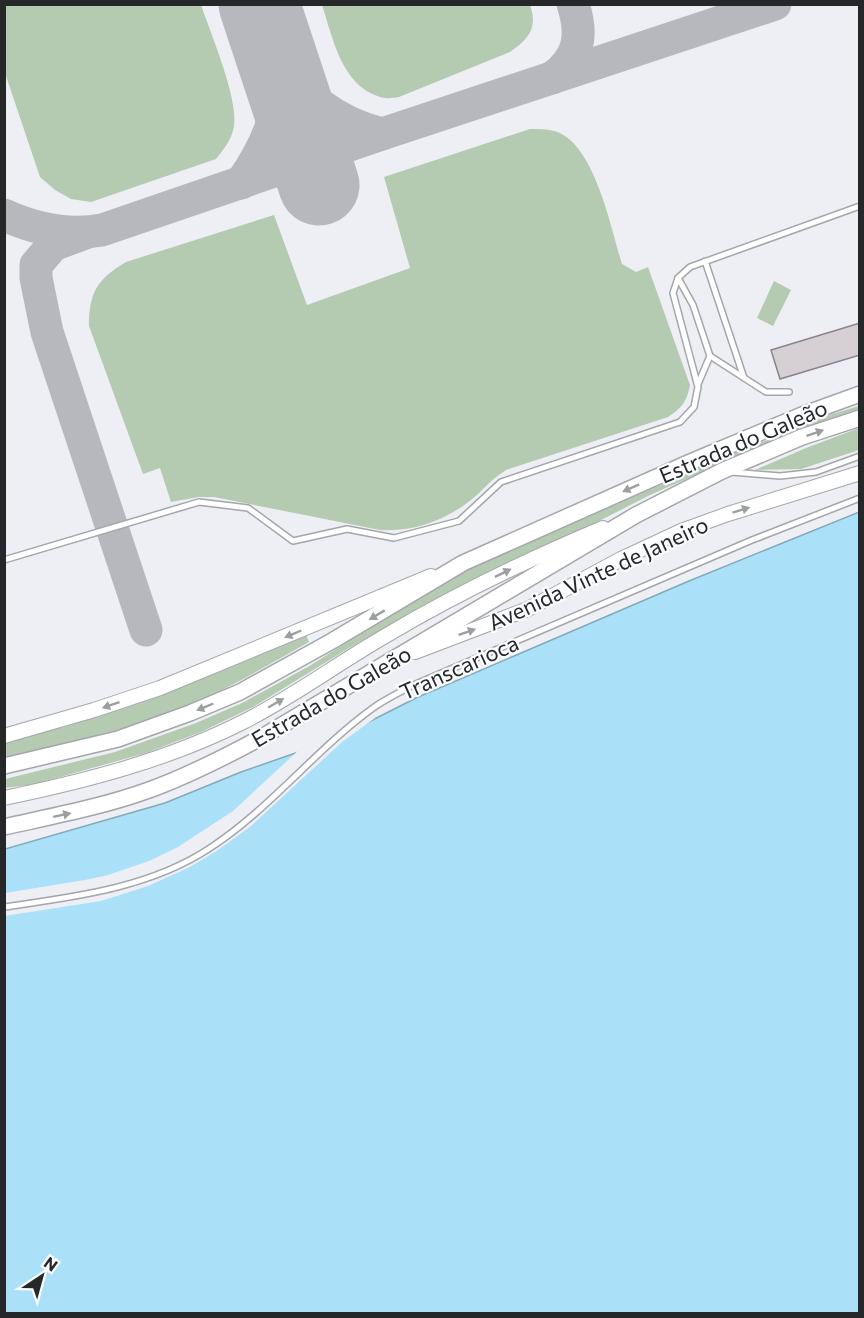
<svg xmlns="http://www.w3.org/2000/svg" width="864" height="1318" viewBox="0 0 864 1318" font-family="Commissioner,sans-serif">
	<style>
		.green { fill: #b4cab1 }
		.water { fill: #abe1f8; stroke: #83a9ba; stroke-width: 1.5 }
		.pier { fill: #edeff5 }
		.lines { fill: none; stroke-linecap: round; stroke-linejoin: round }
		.taxiway { stroke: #b7b8be; stroke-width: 33 }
		.runway { stroke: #b7b8be; stroke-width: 81 }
		.building { fill: #d6cfd3; stroke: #8a8487; stroke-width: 1.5 }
		.service-casing { stroke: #a4a6ac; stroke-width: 8 }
		.tertiary-casing { stroke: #a4a6ac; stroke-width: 16 }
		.secondary-casing { stroke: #a4a6ac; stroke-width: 18 }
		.service { stroke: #fff; stroke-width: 5 }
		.tertiary { stroke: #fff; stroke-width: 14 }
		.secondary { stroke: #fff; stroke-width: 15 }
		.oneway { fill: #9d9e9f }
		.labels { text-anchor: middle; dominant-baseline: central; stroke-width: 4.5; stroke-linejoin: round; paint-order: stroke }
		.street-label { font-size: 22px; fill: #262729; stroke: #fbfcff }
	</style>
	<rect width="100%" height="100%" fill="#edeff5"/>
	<g class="green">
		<path d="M4,5H201C211,34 238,98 234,126C232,139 224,149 216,159L91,202L71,199L55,190L40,177L5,73Z"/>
		<path d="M322,5H530C538,28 529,39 510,52L399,97C393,98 385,99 380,97C341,85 333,38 322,5Z"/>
		<path d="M530,129C538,129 546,129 554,131C594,141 611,228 622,264L636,272L648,267L690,385C687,401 682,408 668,417L506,470C495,477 487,485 478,494C450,519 417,532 380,530L214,497H199L171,502L160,468L143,474L89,326C89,293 97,279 126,262L274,215L307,305L410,268L384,177Z"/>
		<polygon points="774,281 791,290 773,326 757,318"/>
		<polygon points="859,406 859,409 784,436 650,495 507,568 396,622 349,648 253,707 201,732 146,753 35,784 5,788 5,779 115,752 196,723 242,703 311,665 404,606 471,568 727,456 832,414"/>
		<polygon points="859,428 859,450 801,469 755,470 806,448"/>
		<path d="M306,635L309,642C277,660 245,679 212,695C146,726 75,742 5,757L4,741L68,726L214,674Z"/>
	</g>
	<polygon class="water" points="859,512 859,1313 5,1314 5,849 165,803 241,772 333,740 416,698 689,581"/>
	<polygon class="pier" points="374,716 375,718 342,742 250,827 215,852 188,868 148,886 101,901 4,916 5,893 85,880 108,875 149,861 178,847 233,811 301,748 331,737"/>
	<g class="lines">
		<g class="taxiway">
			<path d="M277,54C298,95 337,123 382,134"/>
			<path d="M552,78C580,58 583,35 573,4"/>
			<path d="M241,183C264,150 283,112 278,70C277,60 273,49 270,38"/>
			<path d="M4,215C35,229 68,236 102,230L382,134L775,4"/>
			<polyline points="85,233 53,245 36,265 36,278 47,332 146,630"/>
		</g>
		<polyline class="runway" points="259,4 319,185"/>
	</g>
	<polygon class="building" points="860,323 860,355 780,379 771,350"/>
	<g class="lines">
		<defs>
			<g id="service">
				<polyline points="705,261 744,378"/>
				<polyline points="678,278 693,305 710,356 766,392 789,392"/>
				<polyline points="698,384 710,356"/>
				<polyline points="732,472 780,476 816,472 860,456"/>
				<polyline points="4,560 199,502 248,508 293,541 347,529 394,538 459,521 501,482 680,422 694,407 698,387 673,293 678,278 690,267 860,206"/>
				<path d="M4,907C74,897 150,888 210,848C270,809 315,750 373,708C384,700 397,694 409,687L752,540L860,498"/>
			</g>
			<g id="tertiary">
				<polyline points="415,652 528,609 621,559 681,531 728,514 860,473"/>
				<polyline points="4,736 94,710 160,688 431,576"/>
				<path d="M4,798C86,781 168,760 243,722C293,697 338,663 387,635C456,594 529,559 603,528"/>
			</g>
			<g id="secondary">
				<polyline points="4,766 118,739 190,713 240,692 332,641 463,563 688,463 802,415 860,394"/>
				<path d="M4,827C53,816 102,807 149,790C188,776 225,757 262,737L636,515L722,471L802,437L860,418"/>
			</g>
		</defs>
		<use href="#service" class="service-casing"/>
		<use href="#tertiary" class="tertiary-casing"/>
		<use href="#secondary" class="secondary-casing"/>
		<use href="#service" class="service"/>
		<use href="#tertiary" class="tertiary"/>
		<use href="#secondary" class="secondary"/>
	</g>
	<defs><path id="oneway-solid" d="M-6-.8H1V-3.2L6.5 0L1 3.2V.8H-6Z" transform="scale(1.5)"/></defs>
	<g class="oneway">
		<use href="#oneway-solid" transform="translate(815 433) rotate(-19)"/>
		<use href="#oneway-solid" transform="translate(631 488) rotate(156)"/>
		<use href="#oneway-solid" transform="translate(741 510) rotate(-17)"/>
		<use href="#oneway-solid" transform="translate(503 573) rotate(-26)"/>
		<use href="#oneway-solid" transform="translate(377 615) rotate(149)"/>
		<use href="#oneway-solid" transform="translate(467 632) rotate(-19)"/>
		<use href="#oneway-solid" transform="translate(293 634) rotate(157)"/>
		<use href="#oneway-solid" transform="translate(276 703) rotate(-30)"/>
		<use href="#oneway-solid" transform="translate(111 705) rotate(161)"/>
		<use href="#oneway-solid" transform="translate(205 707) rotate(157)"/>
		<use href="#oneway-solid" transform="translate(62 815) rotate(-12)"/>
	</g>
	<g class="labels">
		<g class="street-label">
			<text transform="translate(743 441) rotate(-23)">Estrada do Galeão</text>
			<text transform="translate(598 573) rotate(-25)">Avenida Vinte de Janeiro</text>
			<text transform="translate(459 667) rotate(-24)">Transcarioca</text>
			<text transform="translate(331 696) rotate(-30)">Estrada do Galeão</text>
		</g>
	</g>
	<rect width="864" height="1318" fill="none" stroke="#262729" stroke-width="12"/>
	<g transform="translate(42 1276) rotate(36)" stroke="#fbfcff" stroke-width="4.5" paint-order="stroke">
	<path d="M0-4.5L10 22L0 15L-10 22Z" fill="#262729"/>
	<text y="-9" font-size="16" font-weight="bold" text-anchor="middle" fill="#262729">N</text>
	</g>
</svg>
